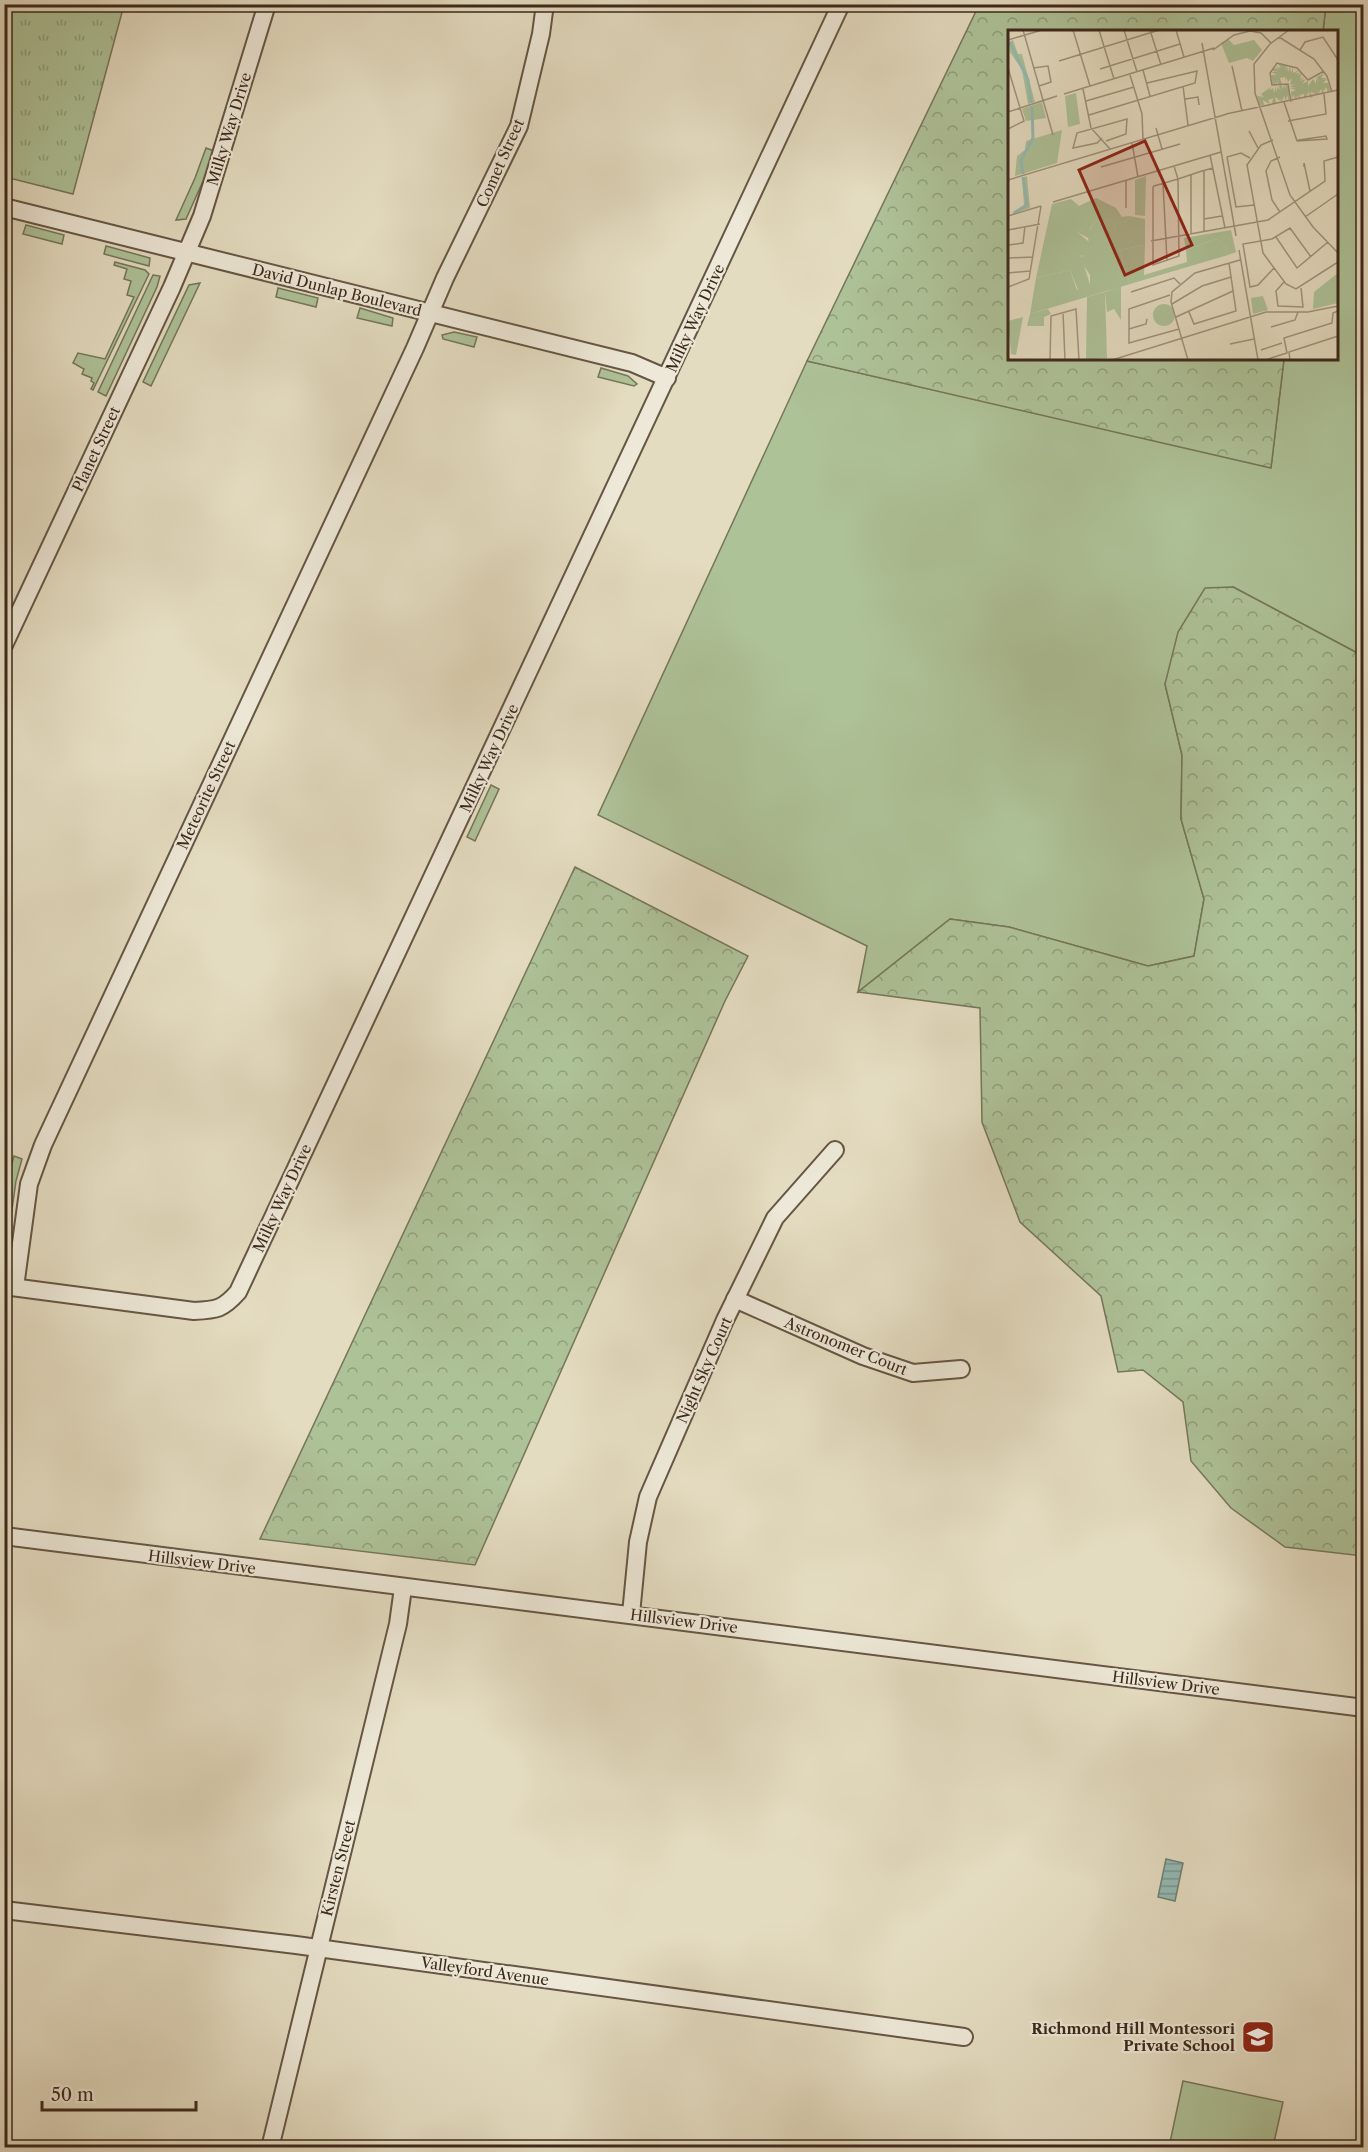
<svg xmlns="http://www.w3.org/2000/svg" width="1368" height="2152" viewBox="0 0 1368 2152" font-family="'Libre Caslon Text',serif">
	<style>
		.green { fill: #aec298; stroke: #75765a; stroke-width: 1.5 }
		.forest { fill: url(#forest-crowns); stroke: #75765a; stroke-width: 1.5 }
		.park { fill: url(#park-tufts); stroke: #75765a; stroke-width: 1.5 }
		.water { fill: url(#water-rules); stroke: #718178; stroke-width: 1.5 }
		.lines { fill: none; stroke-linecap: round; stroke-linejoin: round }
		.street-casing { stroke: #665644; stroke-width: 20 }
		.street { stroke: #ede8d7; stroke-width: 16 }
		.labels { text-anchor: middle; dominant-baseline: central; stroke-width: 4.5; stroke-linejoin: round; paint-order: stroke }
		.street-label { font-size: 15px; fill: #3c291b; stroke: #ede8d7 }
		.poi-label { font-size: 15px; font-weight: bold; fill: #3c291b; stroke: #ede8d7; text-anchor: end }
		.inset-river { fill: none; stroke: #95bbb6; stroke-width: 3 }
		.inset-road { fill: none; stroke: #a1947f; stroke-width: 1.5 }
		.view { fill: #8f2418; fill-opacity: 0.15; stroke: #8f2418; stroke-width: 3 }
		.inset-edge { fill: none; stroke: #3c291b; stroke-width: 3 }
	</style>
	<defs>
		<pattern id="forest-crowns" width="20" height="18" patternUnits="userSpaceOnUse" patternTransform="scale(1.5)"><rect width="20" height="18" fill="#aec298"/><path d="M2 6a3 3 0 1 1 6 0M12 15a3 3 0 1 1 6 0" fill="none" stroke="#8f9e7b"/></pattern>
		<pattern id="park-tufts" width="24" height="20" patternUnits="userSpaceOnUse" patternTransform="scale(1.5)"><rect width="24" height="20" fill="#aec298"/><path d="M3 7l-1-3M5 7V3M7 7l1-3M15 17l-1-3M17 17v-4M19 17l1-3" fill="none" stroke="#8f9e7b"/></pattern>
		<pattern id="water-rules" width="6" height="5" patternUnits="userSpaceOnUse" patternTransform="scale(1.5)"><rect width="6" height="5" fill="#95bbb6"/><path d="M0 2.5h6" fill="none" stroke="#7b9893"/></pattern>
	</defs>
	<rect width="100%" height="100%" fill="#e4dcc1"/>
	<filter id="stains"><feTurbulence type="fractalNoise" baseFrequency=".00333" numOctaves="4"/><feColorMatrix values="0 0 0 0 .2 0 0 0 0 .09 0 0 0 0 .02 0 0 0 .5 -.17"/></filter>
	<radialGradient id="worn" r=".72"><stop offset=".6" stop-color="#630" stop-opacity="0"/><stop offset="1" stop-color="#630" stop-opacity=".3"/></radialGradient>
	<g class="green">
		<polygon points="1326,5 1363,5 1363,656 1233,587 1165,684 1182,755 1181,819 1204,899 1194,956 1148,966 1009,927 950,919 858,992 867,946 598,815 807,361 1271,467 1284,359 1336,358 1336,32 1323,31"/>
		<polygon points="206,148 214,151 208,170 186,219 176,220 195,178"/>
		<polygon points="26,225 64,235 62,244 23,234"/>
		<polygon points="106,246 150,258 149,266 104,254"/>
		<polygon points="115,262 145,270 149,274 93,390 91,389 94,383 91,381 92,378 82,374 84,369 73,363 78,353 105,359 134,297 127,295 131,281 124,279 127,269 114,265"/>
		<polygon points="153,275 160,276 157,287 106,396 98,392"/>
		<polygon points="200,283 151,386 143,382 189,285"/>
		<polygon points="278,288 318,298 316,307 276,297"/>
		<polygon points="360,308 393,318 392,326 357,318"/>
		<polygon points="454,332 477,337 474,347 443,339 442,335"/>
		<polygon points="601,368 628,376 637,384 634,386 598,377"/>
		<polygon points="491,785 499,789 475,841 467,837"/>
		<polygon points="1363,981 1363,1045 1355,1005"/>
		<polygon points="14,1156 22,1159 16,1181 5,1259 4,1201 6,1186 10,1186 11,1178 8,1177"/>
		<polygon points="1183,2081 1283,2102 1273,2147 1169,2147"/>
	</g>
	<g class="forest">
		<polygon points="979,5 1326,5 1323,31 1010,32 1010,358 1284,359 1271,468 807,361"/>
		<polygon points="1233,587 1363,656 1364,981 1355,1005 1364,1045 1363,1556 1285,1547 1231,1508 1191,1461 1183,1402 1143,1370 1118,1372 1101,1296 1020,1222 982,1122 980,1008 858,992 950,919 1009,927 1148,966 1194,956 1204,899 1181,819 1182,755 1165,684 1178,632 1205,588"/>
		<polygon points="575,867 748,956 725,1001 475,1565 260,1539"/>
	</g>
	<polygon class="park" points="5,4 124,5 73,194 5,177"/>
	<polygon class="water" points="1166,1859 1183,1863 1175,1901 1158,1897"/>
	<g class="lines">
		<defs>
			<g id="street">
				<polyline points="4,207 632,363 667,378"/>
				<polyline points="4,645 172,287 202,216 267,4"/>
				<path d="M4,1286L194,1311C217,1310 223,1309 238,1292L841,4"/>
				<polyline points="15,1287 29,1184 43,1145 415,348 445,278 519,126 541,34 545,4"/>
				<polyline points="735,1299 863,1356 913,1373 961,1369"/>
				<polyline points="4,1536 1364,1708"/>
				<polyline points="631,1614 638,1542 648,1497 725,1320 775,1218 835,1150"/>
				<polyline points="4,1910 296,1945 964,2037"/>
				<polyline points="270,2148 398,1624 403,1588"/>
			</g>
		</defs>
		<use href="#street" class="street-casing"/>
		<use href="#street" class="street"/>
	</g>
	<defs>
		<symbol id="school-square" viewBox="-11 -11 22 22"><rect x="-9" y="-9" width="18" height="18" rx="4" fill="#8f2418" stroke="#ede8d7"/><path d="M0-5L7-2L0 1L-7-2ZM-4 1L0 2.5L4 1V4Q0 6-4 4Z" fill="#fff"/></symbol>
	</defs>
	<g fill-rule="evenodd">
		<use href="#school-square" x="1239" y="2018" width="38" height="38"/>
	</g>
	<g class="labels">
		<g class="street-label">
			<text transform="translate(229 129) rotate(-73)">Milky Way Drive</text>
			<text transform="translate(500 163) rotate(-66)">Comet Street</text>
			<text transform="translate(337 290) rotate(14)">David Dunlap Boulevard</text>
			<text transform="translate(695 318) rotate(-65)">Milky Way Drive</text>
			<text transform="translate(96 449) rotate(-65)">Planet Street</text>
			<text transform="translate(489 758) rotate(-65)">Milky Way Drive</text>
			<text transform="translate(206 795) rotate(-65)">Meteorite Street</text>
			<text transform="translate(282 1198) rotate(-65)">Milky Way Drive</text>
			<text transform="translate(846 1346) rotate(22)">Astronomer Court</text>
			<text transform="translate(704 1370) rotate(-66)">Night Sky Court</text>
			<text transform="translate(202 1562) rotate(7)">Hillsview Drive</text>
			<text transform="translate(684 1621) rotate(7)">Hillsview Drive</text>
			<text transform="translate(1166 1683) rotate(7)">Hillsview Drive</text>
			<text transform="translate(338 1868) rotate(-76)">Kirsten Street</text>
			<text transform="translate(485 1971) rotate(8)">Valleyford Avenue</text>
		</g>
		<g class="poi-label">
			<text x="1235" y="2028">Richmond Hill Montessori<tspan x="1235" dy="17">Private School</tspan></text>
		</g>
	</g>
	<g transform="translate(1008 30)">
		<rect width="330" height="330" fill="#e4dcc1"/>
		<path d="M270,34L278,35L277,41L279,35L280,42L282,36L283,43L285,37V43L291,40L287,44L293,42L289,46L294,43L292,49L297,47L292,51L298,49L294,54L300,51V56L305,49L308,54V48L310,53L309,47L316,43L313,48H319L314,50L319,49L315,53H320L323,60L320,62L318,57L314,64L313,59L311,63L309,59L311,65L302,62L305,67L302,68L301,62L296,69V64L292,65L291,70L290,65L288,69L285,65L284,71L283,62L288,60L282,58L288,57H282L287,54L282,55L284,48L280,52L278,47L277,53V47L272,48L274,54H270V49L269,55L266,50L268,55L265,54L263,45H269L263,42H270L264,41L266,38L272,40L267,37L273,38ZM277,54L281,57V71L279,65L278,71L276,66L274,71L271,67L274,72L267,67L268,73L264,74L265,68L260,70L262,74L255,70L256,75H252L249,66L256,67L253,64L263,57L261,61L265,58L266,63L268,56V62L270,57L273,61L271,56L274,55V60L276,55L279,60ZM121,186L137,189V215L112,220L122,254L22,284L28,248L62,240L69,260L82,255V245L73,231L75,223L84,228L80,208L69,202L82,200L88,190L96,196L100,211L110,204L105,195L118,191Z" fill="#aec298"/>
		<path d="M5,10L10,24H14L27,72L20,74L14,40L2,22L1,12ZM138,146L137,186L127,185V150ZM88,168L108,178L114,187L121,186L118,191L105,195L112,207L111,214L102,213L96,196L88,190L81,201L69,202L90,219L86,229L73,225L82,255L71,262L62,240L28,248L44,174L63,169L71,176ZM208,209L217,214L220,225L122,254L112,220L137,215L136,245L179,232L178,220ZM113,256V290L106,279L99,282L97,262Z" fill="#aec298"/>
		<path d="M220,9L226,15L246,10L254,20L245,31L239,28L221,33L213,13ZM68,63L72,94L60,97L57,66ZM34,72L38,88L18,91L14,79ZM54,100L49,133L7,146L9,126L17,120L18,111ZM19,146L22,178L3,184L16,175L14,148ZM223,200L228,222L220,225L217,214L208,209L178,220L176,208ZM330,243V273L305,279L306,262ZM97,262L99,328L78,330L79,267ZM255,266L260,280L245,284L243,268ZM145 285a11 11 0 1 1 22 0a11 11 0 1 1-22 0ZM40,279L43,284L36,287V296H19L22,284ZM15,287L8,325L3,324L0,291Z" fill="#aec298"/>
		<path class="inset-river" d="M2,12L20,50L23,73M15,144L13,130L25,108L24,76M6,183L19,175L15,147"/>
		<path class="inset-road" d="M15,0L45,105M65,0L82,56M91,0L106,49M116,0L129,42M142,0L153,35M168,0L176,27M281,0L262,14L246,34L247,63L282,165L305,197L330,223M271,7L306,29L319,46L324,62M0,10L34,0M194,13L228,206M205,20L226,5L242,1L253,3L263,13M292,20L297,12L315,7L330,30M51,31L151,0M224,36L234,81M0,38L16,91L0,99M25,38L40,36L43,52L31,56M92,39L172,14M135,40L142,66M122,45L134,84L135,109M175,56L180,95M75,59L83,98L102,119M56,64L206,18M177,69L190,67L191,75M78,71L126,57M276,72L289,111M283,72L280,54L264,55L262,43L269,33L289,38L300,50L316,41M0,82L49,66M218,84L330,60M81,85L187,53L189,41L139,53M280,91L318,84L316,64M148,98L154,119M241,101L250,118M318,106L319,109L289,111L291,110ZM94,108L89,113L65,118L69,103L119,89L118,104L98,111M265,110L253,115L239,135L255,223L278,254L288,259L330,232M124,113L130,147M202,125L217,198M272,127L263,131L258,141L264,170L272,182M242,128L233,123L219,127L228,177L246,175M166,136L170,149V151L171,226L145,235V157L146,156L170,149L194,141L205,138M93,137L172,114M296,137V133L302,161M196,141V202M183,145V205M0,150L219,84M118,151V178M155,153L159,231M45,172L213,122M0,186L33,176M297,187L330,164M196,189L214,186M0,200L32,194M268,207L289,238L320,212M143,211L260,190L317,151L316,131L330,127M0,215L15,213L17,196M231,220L250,330M0,228L25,227M266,238L250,255L242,257L235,214L264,209L282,198L303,227M0,243L22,241M276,252L268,261L270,276L295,277L293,258M0,257L21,249L33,176M123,262L166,248L172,254M162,265L121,279V313L171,299M164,274L194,256L223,247M55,282L57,330M181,282L186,294L228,281L221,233M168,287L225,261M263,297L287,290L290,282M121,299L138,294L139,289M222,314L246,309M253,320L274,313M42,330L43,286L68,279L71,330M104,330L258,282H300L330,276M180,330L163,272L164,262L187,243L232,230M257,330L279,323L276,308L324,293L325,283L330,281M282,330L281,322L330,306"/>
		<path class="view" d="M137,111L184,215L117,245L71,140Z"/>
		<rect width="330" height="330" class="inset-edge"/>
	</g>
	<rect width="1368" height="2152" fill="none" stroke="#e4dcc1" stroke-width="24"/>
	<rect x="6" y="6" width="1356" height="2140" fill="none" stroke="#3c291b" stroke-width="3"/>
	<rect x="12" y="12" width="1344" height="2128" fill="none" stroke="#3c291b" stroke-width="1.5"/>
	<path d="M42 2101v9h154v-9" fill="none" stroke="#3c291b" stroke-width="3"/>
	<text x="51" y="2101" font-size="18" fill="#3c291b" stroke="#ede8d7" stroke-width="4.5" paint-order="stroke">50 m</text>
	<rect width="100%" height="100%" filter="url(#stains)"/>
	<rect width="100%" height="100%" fill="url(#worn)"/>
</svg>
